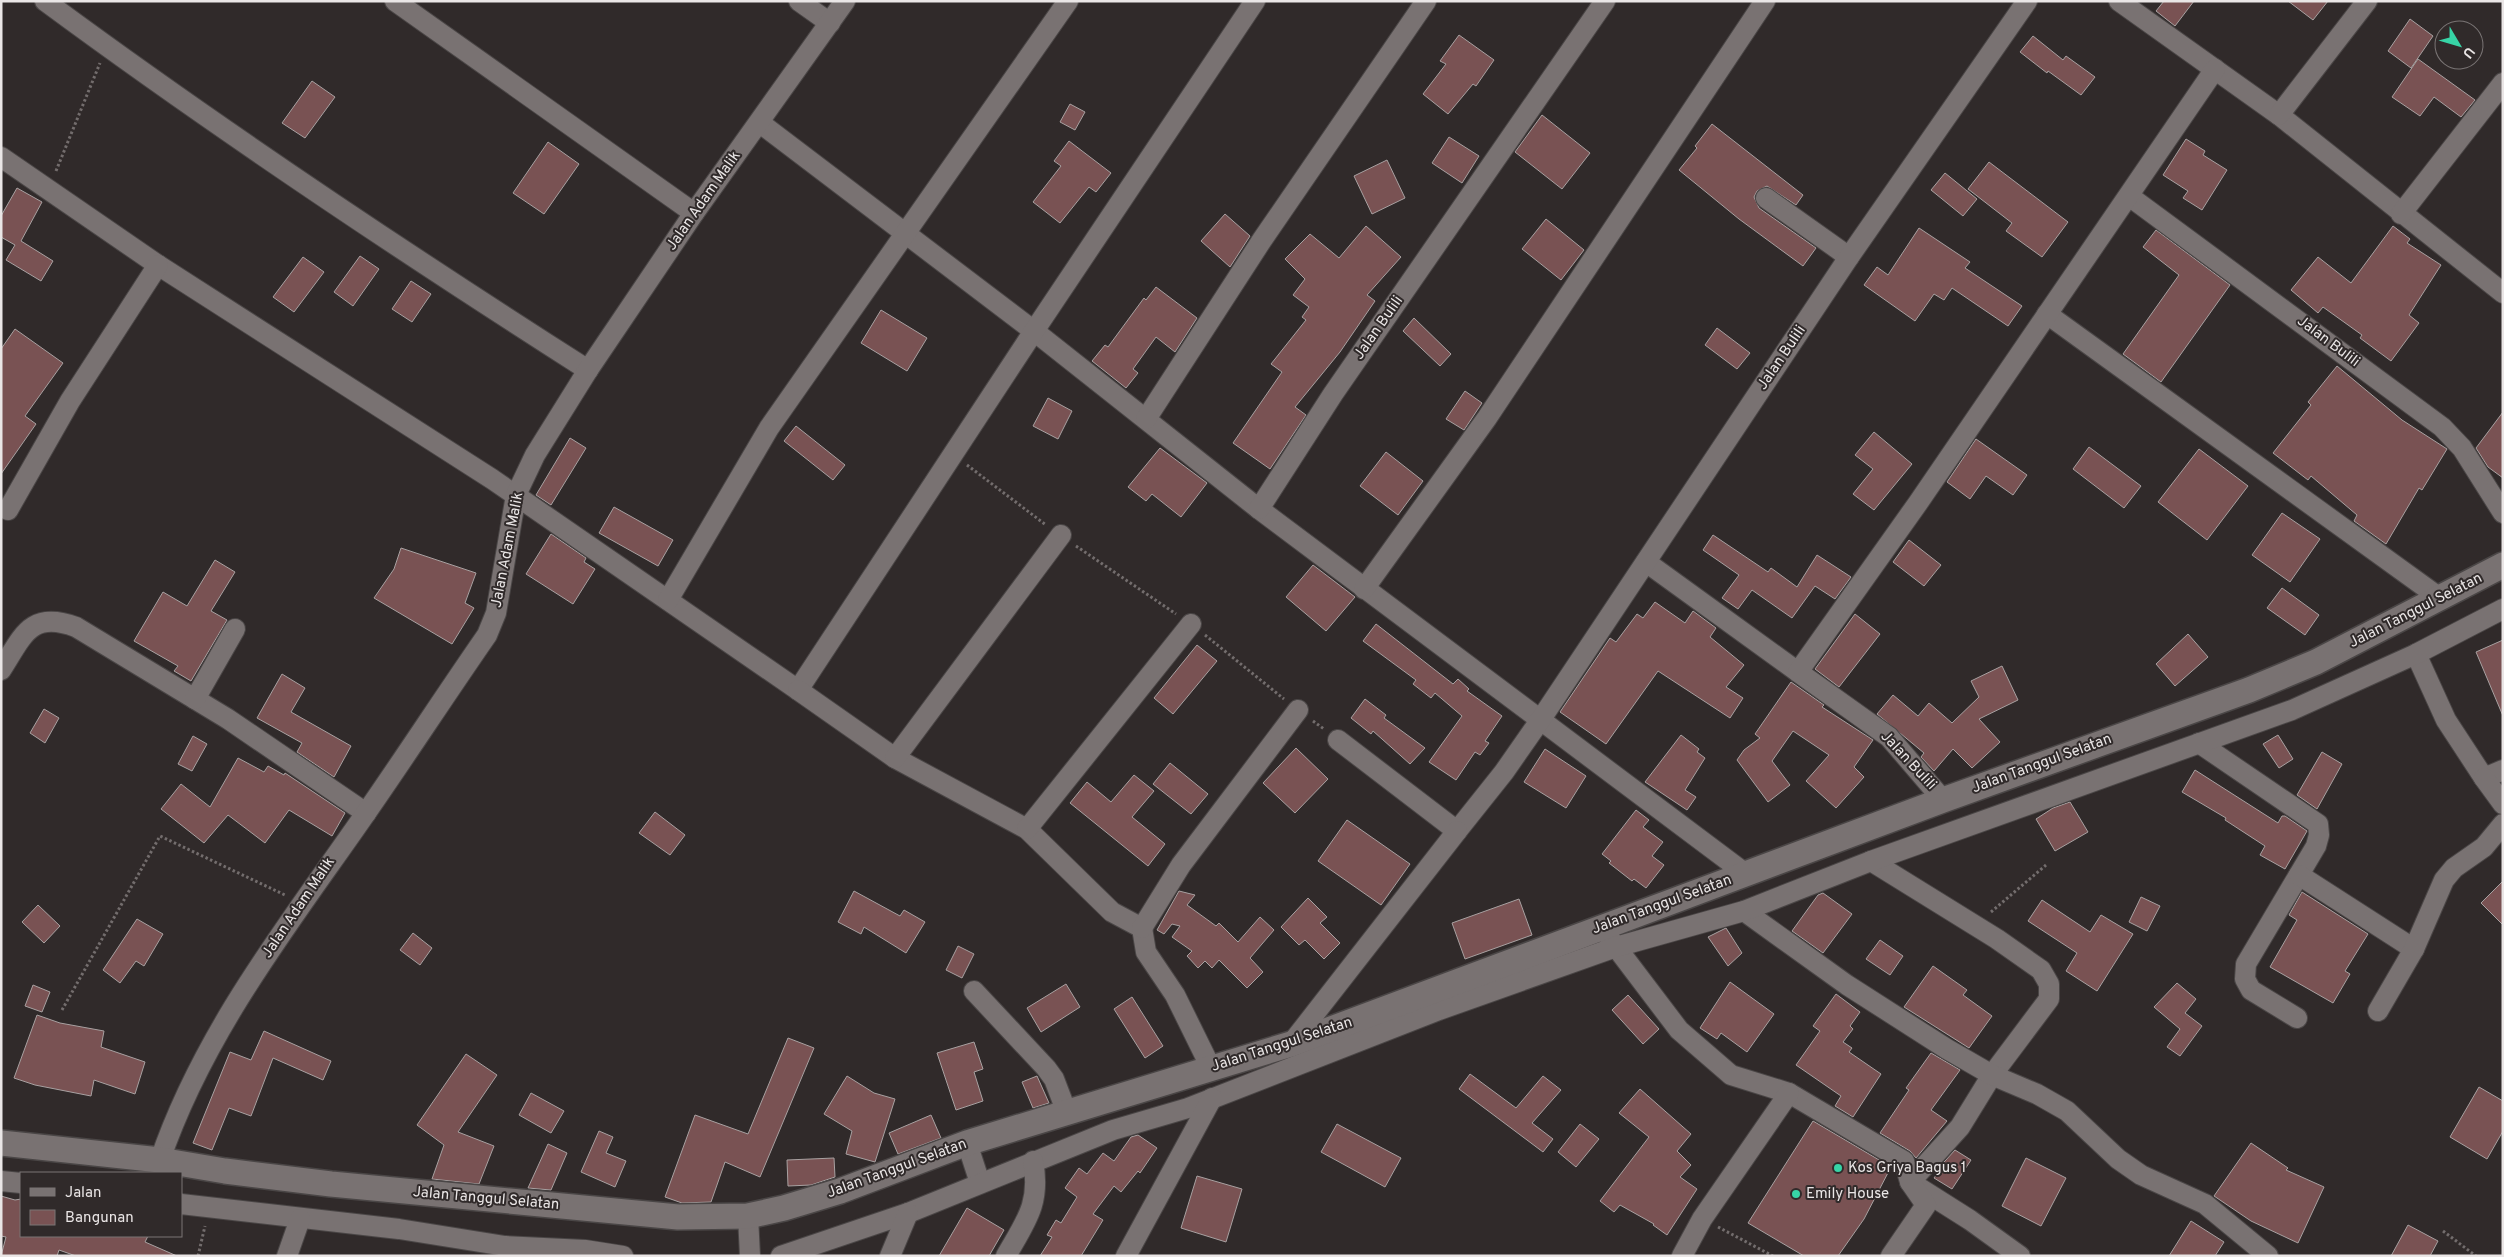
<svg xmlns="http://www.w3.org/2000/svg" width="2504" height="1257" viewBox="0 0 2504 1257" font-family="Overpass,sans-serif">
	<style>
		.building { fill: #795253; stroke: #a8a1a1 }
		.lines { fill: none; stroke-linecap: round; stroke-linejoin: round }
		.minor-casing { stroke: #4a4646; stroke-width: 22 }
		.tertiary-casing { stroke: #4a4646; stroke-width: 28 }
		.path { stroke: #736d6d; stroke-width: 3; stroke-dasharray: 2.5 2.5; stroke-linecap: butt }
		.minor { stroke: #797272; stroke-width: 20 }
		.tertiary { stroke: #797272; stroke-width: 25 }
		.poi-dot { fill: #37d4a6; stroke: #302a2a; stroke-width: 2 }
		.labels { text-anchor: middle; dominant-baseline: central; stroke-width: 4; stroke-linejoin: round; paint-order: stroke }
		.street-label { font-size: 15px; fill: #eae6e6; stroke: #302a2a }
		.poi-label { font-size: 15px; fill: #eae6e6; stroke: #302a2a; text-anchor: start }
	</style>
	<rect width="100%" height="100%" fill="#302a2a"/>
	<g class="building">
		<polygon points="2164,1 2194,1 2175,26 2156,11"/>
		<polygon points="2288,1 2328,1 2313,20"/>
		<polygon points="2410,19 2433,36 2411,68 2388,51"/>
		<polygon points="1459,35 1494,60 1476,86 1473,84 1448,114 1423,94 1446,64 1440,61"/>
		<polygon points="2033,36 2063,60 2066,56 2095,77 2081,95 2048,71 2047,73 2020,52"/>
		<polygon points="2418,59 2475,100 2461,117 2434,97 2420,116 2392,97"/>
		<polygon points="312,81 335,97 305,138 282,123"/>
		<polygon points="1070,104 1085,112 1075,130 1060,122"/>
		<polygon points="1542,115 1590,153 1562,189 1515,152"/>
		<polygon points="1712,124 1803,195 1796,205 1767,186 1757,191 1754,197 1759,208 1816,248 1803,266 1739,219 1679,170 1697,148 1695,146"/>
		<polygon points="1449,137 1479,156 1462,183 1432,163"/>
		<polygon points="2186,139 2205,151 2203,155 2227,170 2202,210 2183,198 2188,191 2163,175"/>
		<polygon points="1069,141 1111,173 1096,192 1089,187 1060,223 1033,202 1061,166 1054,161"/>
		<polygon points="548,142 579,164 544,214 513,193"/>
		<polygon points="1387,160 1405,198 1372,214 1354,176"/>
		<polygon points="1989,162 2068,222 2042,257 2006,231 2012,223 1968,189"/>
		<polygon points="1945,173 1977,199 1963,216 1931,190"/>
		<polygon points="17,188 42,202 21,241 53,261 41,281 6,260 15,245 1,237 1,216"/>
		<polygon points="1225,214 1250,236 1230,267 1201,241"/>
		<polygon points="1546,219 1584,250 1561,280 1522,249"/>
		<polygon points="1366,226 1401,257 1367,295 1375,301 1340,352 1295,407 1306,415 1270,469 1233,443 1282,372 1271,364 1306,320 1302,317 1309,307 1293,295 1305,279 1285,259 1310,234 1339,258"/>
		<polygon points="2393,226 2410,239 2407,243 2441,265 2409,315 2419,323 2391,361 2360,338 2362,335 2323,307 2318,313 2291,290 2318,257 2351,283"/>
		<polygon points="1919,228 1970,262 1965,268 2022,306 2008,326 1952,288 1944,300 1934,294 1915,321 1864,285 1877,267 1888,275"/>
		<polygon points="2156,230 2230,285 2161,382 2123,354 2179,275 2143,247"/>
		<polygon points="360,256 379,269 353,306 334,292"/>
		<polygon points="303,257 324,272 294,312 273,297"/>
		<polygon points="411,281 431,294 412,322 392,309"/>
		<polygon points="1156,287 1197,318 1175,352 1156,337 1133,369 1138,373 1126,388 1092,361 1105,345 1108,347 1144,298 1146,300"/>
		<polygon points="881,310 927,338 907,371 861,343"/>
		<polygon points="1414,318 1451,354 1440,366 1403,331"/>
		<polygon points="1717,328 1750,353 1737,369 1705,345"/>
		<polygon points="15,329 63,363 25,416 36,424 1,474 1,349"/>
		<polygon points="2337,366 2402,420 2447,449 2422,490 2419,488 2386,544 2354,521 2357,515 2311,476 2308,480 2273,453 2311,405 2308,402"/>
		<polygon points="1465,391 1482,403 1464,430 1446,419"/>
		<polygon points="1048,398 1072,411 1058,439 1033,426"/>
		<polygon points="2503,412 2503,478 2488,467 2476,448"/>
		<polygon points="796,426 845,465 833,480 784,441"/>
		<polygon points="1874,432 1912,464 1874,510 1853,494 1873,469 1855,455"/>
		<polygon points="570,438 586,448 551,505 536,495"/>
		<polygon points="1976,439 2027,475 2013,495 1986,476 1970,499 1947,482"/>
		<polygon points="2089,447 2141,486 2124,508 2073,469"/>
		<polygon points="1160,448 1207,483 1181,517 1152,494 1146,501 1128,487"/>
		<polygon points="2199,449 2248,486 2207,540 2158,502"/>
		<polygon points="1386,452 1423,481 1398,515 1360,486"/>
		<polygon points="614,507 673,540 658,566 599,533"/>
		<polygon points="2282,513 2320,539 2290,582 2252,555"/>
		<polygon points="551,534 586,558 584,562 595,569 573,604 526,574"/>
		<polygon points="1713,535 1768,572 1771,568 1797,587 1817,555 1851,577 1835,599 1815,586 1792,618 1752,590 1738,609 1722,598 1739,575 1703,550"/>
		<polygon points="1909,540 1941,565 1924,586 1893,562"/>
		<polygon points="401,548 476,573 465,603 474,608 452,644 374,598 394,569"/>
		<polygon points="215,560 235,572 211,611 227,620 191,681 174,671 178,666 134,641 163,592 187,606"/>
		<polygon points="1313,565 1355,597 1326,631 1286,597"/>
		<polygon points="2282,588 2319,615 2305,635 2267,608"/>
		<polygon points="1655,602 1685,623 1693,611 1716,628 1710,637 1744,665 1726,687 1743,698 1730,718 1658,671 1606,744 1560,712 1610,638 1616,642 1637,614 1643,618"/>
		<polygon points="1855,614 1880,634 1839,687 1815,669"/>
		<polygon points="1376,624 1453,684 1458,679 1469,689 1467,691 1502,716 1485,741 1489,743 1480,755 1475,752 1456,780 1429,762 1462,716 1435,693 1431,698 1413,684 1416,680 1363,641"/>
		<polygon points="2188,634 2208,657 2175,686 2156,664"/>
		<polygon points="2503,640 2503,716 2476,652"/>
		<polygon points="1197,645 1217,661 1173,714 1154,698"/>
		<polygon points="2002,666 2018,700 1979,719 2000,742 1972,768 1953,749 1934,771 1921,757 1924,753 1877,714 1893,695 1918,716 1929,703 1952,723 1979,697 1971,681"/>
		<polygon points="282,674 305,688 291,712 351,746 334,777 297,752 302,743 257,718"/>
		<polygon points="1791,682 1824,705 1822,707 1873,740 1854,767 1864,777 1836,808 1806,781 1829,755 1793,731 1772,761 1790,785 1768,802 1737,760 1744,750 1760,738 1755,734"/>
		<polygon points="1365,699 1386,715 1384,718 1425,748 1410,764 1373,731 1371,734 1351,718"/>
		<polygon points="44,709 59,718 45,743 30,733"/>
		<polygon points="1681,735 1699,749 1697,752 1705,758 1685,790 1696,797 1687,810 1645,782"/>
		<polygon points="2278,735 2293,759 2279,768 2263,744"/>
		<polygon points="193,736 207,744 192,771 178,764"/>
		<polygon points="1296,748 1328,779 1295,813 1263,783"/>
		<polygon points="1545,749 1586,776 1566,808 1524,782"/>
		<polygon points="2322,752 2342,764 2317,809 2297,795"/>
		<polygon points="238,758 264,772 268,766 284,775 285,773 345,813 332,836 289,810 265,843 228,815 204,843 161,809 181,784 210,807"/>
		<polygon points="1170,763 1208,794 1191,814 1153,784"/>
		<polygon points="2195,770 2278,823 2282,816 2285,816 2307,831 2285,869 2260,855 2265,846 2225,820 2226,818 2182,792"/>
		<polygon points="1134,775 1154,791 1132,817 1165,844 1148,866 1070,803 1087,782 1111,802"/>
		<polygon points="2070,802 2088,832 2055,851 2036,819 2053,808"/>
		<polygon points="1636,810 1649,820 1643,827 1663,842 1652,856 1664,865 1646,888 1634,879 1632,881 1609,863 1611,861 1602,854"/>
		<polygon points="655,812 685,835 670,855 639,833"/>
		<polygon points="1347,820 1410,864 1381,905 1318,861"/>
		<polygon points="2503,881 2503,925 2481,903"/>
		<polygon points="854,891 900,916 904,910 925,922 906,953 864,927 861,934 838,922"/>
		<polygon points="1179,891 1195,895 1187,905 1216,926 1219,923 1238,942 1260,917 1274,930 1250,958 1263,972 1247,988 1219,960 1212,968 1205,961 1198,968 1187,956 1192,951 1172,937 1180,926 1172,924 1164,934 1157,930"/>
		<polygon points="2302,892 2368,934 2345,971 2350,974 2333,1003 2270,967 2297,920 2289,915"/>
		<polygon points="1823,893 1852,914 1823,953 1792,931 1818,895"/>
		<polygon points="2141,897 2160,906 2147,931 2129,922"/>
		<polygon points="1308,898 1327,917 1320,923 1340,943 1324,959 1305,940 1299,945 1281,927"/>
		<polygon points="1519,899 1532,935 1465,959 1452,923"/>
		<polygon points="2042,900 2090,932 2101,915 2133,934 2097,991 2066,971 2077,953 2028,921"/>
		<polygon points="38,905 60,926 44,943 22,922"/>
		<polygon points="137,919 163,934 144,966 136,961 120,983 103,970"/>
		<polygon points="1726,928 1742,953 1728,966 1708,937"/>
		<polygon points="413,933 432,948 420,965 400,950"/>
		<polygon points="1880,940 1903,956 1890,975 1866,959"/>
		<polygon points="958,946 974,954 962,978 946,970"/>
		<polygon points="1933,966 1967,990 1963,995 1992,1016 1969,1048 1904,1007"/>
		<polygon points="1730,982 1774,1014 1747,1052 1721,1033 1717,1039 1700,1028"/>
		<polygon points="2177,983 2196,999 2185,1013 2202,1026 2180,1056 2167,1047 2180,1029 2154,1007"/>
		<polygon points="1066,984 1080,1007 1041,1032 1027,1008"/>
		<polygon points="33,985 50,992 42,1012 25,1006"/>
		<polygon points="1836,994 1860,1012 1850,1026 1853,1029 1843,1042 1852,1048 1849,1052 1881,1074 1853,1117 1835,1106 1841,1096 1796,1065 1820,1031 1813,1026"/>
		<polygon points="1628,995 1659,1029 1643,1044 1612,1010"/>
		<polygon points="1132,997 1163,1046 1145,1058 1114,1009"/>
		<polygon points="37,1015 60,1023 104,1031 101,1047 145,1062 135,1094 94,1080 91,1096 35,1085 14,1078"/>
		<polygon points="264,1031 331,1061 323,1080 273,1058 251,1116 229,1108 212,1150 193,1143 230,1052 251,1060"/>
		<polygon points="788,1038 814,1048 760,1177 725,1162 711,1202 682,1203 665,1197 695,1115 748,1134"/>
		<polygon points="974,1042 983,1069 974,1072 983,1101 956,1110 937,1053"/>
		<polygon points="1931,1053 1960,1070 1931,1110 1947,1121 1916,1158 1910,1151 1880,1133 1909,1090 1906,1088"/>
		<polygon points="466,1054 497,1075 458,1132 494,1146 479,1184 432,1179 444,1145 417,1125"/>
		<polygon points="1470,1074 1516,1108 1543,1076 1561,1090 1532,1123 1553,1139 1543,1152 1459,1089"/>
		<polygon points="847,1076 874,1093 895,1099 875,1162 846,1154 852,1131 824,1114"/>
		<polygon points="1037,1076 1049,1103 1033,1108 1022,1082"/>
		<polygon points="2479,1087 2503,1101 2503,1131 2487,1159 2450,1137"/>
		<polygon points="1640,1089 1691,1134 1677,1151 1691,1165 1680,1177 1697,1189 1667,1235 1653,1225 1654,1224 1620,1205 1614,1212 1600,1201 1649,1137 1619,1113"/>
		<polygon points="531,1093 564,1111 551,1133 519,1115"/>
		<polygon points="931,1115 941,1138 898,1154 889,1133"/>
		<polygon points="1813,1121 1891,1167 1864,1219 1838,1256 1804,1256 1748,1223"/>
		<polygon points="1337,1124 1401,1158 1385,1187 1321,1152"/>
		<polygon points="1580,1124 1599,1139 1576,1167 1558,1152"/>
		<polygon points="599,1131 613,1137 606,1153 626,1161 615,1187 581,1172"/>
		<polygon points="1138,1135 1157,1148 1140,1173 1138,1171 1121,1192 1114,1186 1093,1214 1103,1220 1081,1256 1040,1256 1052,1237 1047,1235 1056,1220 1061,1223 1077,1197 1065,1188 1079,1168 1087,1174 1103,1153 1114,1161 1131,1137"/>
		<polygon points="2251,1143 2288,1168 2286,1170 2324,1187 2298,1243 2251,1221 2214,1196"/>
		<polygon points="548,1144 567,1153 551,1190 528,1188"/>
		<polygon points="1955,1150 1971,1160 1952,1189 1934,1178 1937,1174 1935,1172"/>
		<polygon points="834,1158 835,1177 811,1185 788,1186 787,1160"/>
		<polygon points="2026,1158 2066,1178 2041,1226 2002,1206"/>
		<polygon points="1197,1176 1242,1189 1226,1242 1181,1228"/>
		<polygon points="1,1196 15,1200 21,1199 21,1236 148,1236 145,1242 177,1256 76,1256 59,1250 57,1256 1,1256 6,1237 1,1236"/>
		<polygon points="967,1208 1004,1230 989,1256 939,1256"/>
		<polygon points="2191,1221 2224,1242 2215,1256 2169,1256"/>
		<polygon points="2408,1225 2438,1241 2430,1256 2391,1256"/>
	</g>
	<g class="lines">
		<defs>
			<g id="minor">
				<path d="M45,1C221,131 403,252 588,370"/>
				<polyline points="395,1 694,213"/>
				<polyline points="799,1 830,23"/>
				<polyline points="2119,1 2279,115 2503,293"/>
				<polyline points="2279,115 2367,1"/>
				<polyline points="760,123 1034,331 1259,509 1746,874"/>
				<polyline points="1,157 158,265 492,479 798,690 1034,331 1255,1"/>
				<polyline points="2129,196 2442,427 2462,448 2503,513"/>
				<polyline points="1766,198 1849,257"/>
				<polyline points="2401,214 2503,83"/>
				<polyline points="2047,314 2440,598"/>
				<polyline points="1146,419 1262,240 1426,1"/>
				<polyline points="1259,509 1333,394 1605,1"/>
				<polyline points="8,510 70,401 158,265"/>
				<polyline points="1646,562 1798,672"/>
				<polyline points="1364,589 1487,418 1765,1"/>
				<polyline points="668,600 769,428 1068,1"/>
				<polyline points="2416,654 2446,720 2484,778 2503,770"/>
				<path d="M1,670C23,636 30,610 76,627L228,719L366,813"/>
				<polyline points="798,690 895,758 1027,829 1112,912 1142,928 1146,952 1175,995 1211,1068"/>
				<polyline points="195,699 235,629"/>
				<polyline points="1338,740 1457,831 1504,772 1541,719 1849,257 2027,1"/>
				<polyline points="2199,743 2318,824 2319,835 2316,846 2246,964 2245,979 2251,990 2297,1018"/>
				<polyline points="895,758 1061,535"/>
				<polyline points="2484,778 2503,804"/>
				<polyline points="1943,800 1889,737 1798,672 1918,503 2215,69"/>
				<polyline points="1027,829 1191,624"/>
				<polyline points="1871,861 1997,939 2041,970 2049,984 2049,999 1992,1075 1960,1127 1910,1182 1970,1220 2020,1256"/>
				<polyline points="2299,875 2414,949"/>
				<polyline points="1744,911 1847,985 1947,1049 1992,1075 2037,1094 2067,1111 2118,1159 2141,1175 2205,1204 2268,1256"/>
				<polyline points="1142,928 1181,865 1298,710"/>
				<polyline points="1610,939 1679,1030 1731,1075 1789,1093 1904,1161 1910,1182 1926,1205 1891,1256"/>
				<polyline points="974,991 1046,1068 1054,1079 1067,1113"/>
				<polyline points="2378,1011 2414,949 2444,880 2454,868 2484,847 2503,824"/>
				<polyline points="1291,1044 1457,831"/>
				<polyline points="967,1143 980,1183"/>
				<path d="M160,1160C204,1031 289,924 366,813C407,754 446,694 487,635L496,613L516,495L535,455L588,370L694,213L845,1"/>
				<polyline points="1,1181 21,1183"/>
				<polyline points="181,1204 399,1229 505,1246 585,1250 623,1256"/>
				<polyline points="748,1216 750,1256"/>
				<polyline points="287,1256 300,1219"/>
				<polyline points="781,1256 908,1213 1113,1130 1188,1108 1439,1010 1616,947 1744,911 1871,861 2292,710 2416,654 2503,609"/>
				<polyline points="890,1256 908,1213"/>
				<path d="M1006,1256C1026,1221 1041,1203 1033,1161"/>
				<polyline points="1126,1256 1212,1098"/>
				<polyline points="1682,1256 1702,1219 1789,1093"/>
			</g>
			<polyline id="tertiary" points="1,1143 160,1160 225,1171 331,1184 678,1217 748,1216 784,1208 840,1191 967,1143 1291,1044 1943,800 2249,690 2316,662 2503,565"/>
		</defs>
		<use href="#minor" class="minor-casing"/>
		<use href="#tertiary" class="tertiary-casing"/>
		<g class="path">
			<polyline points="56,171 100,63"/>
			<polyline points="967,465 1046,525"/>
			<polyline points="1076,546 1176,614"/>
			<polyline points="1205,635 1284,699"/>
			<polyline points="1313,721 1324,729"/>
			<polyline points="1991,912 2046,865"/>
			<polyline points="62,1010 160,836 285,895"/>
			<polyline points="1718,1227 1773,1256"/>
			<polyline points="2443,1231 2476,1256"/>
			<polyline points="198,1256 205,1226"/>
		</g>
		<use href="#minor" class="minor"/>
		<use href="#tertiary" class="tertiary"/>
	</g>
	<g class="poi-dot">
		<circle cx="1838" cy="1168" r="5"/>
		<circle cx="1796" cy="1194" r="5"/>
	</g>
	<g class="labels">
		<g class="street-label">
			<text transform="translate(704 201) rotate(-55)">Jalan Adam Malik</text>
			<text transform="translate(1379 328) rotate(-55)">Jalan Bulili</text>
			<text transform="translate(2328 342) rotate(37)">Jalan Bulili</text>
			<text transform="translate(1782 358) rotate(-56)">Jalan Bulili</text>
			<text transform="translate(508 550) rotate(-79)">Jalan Adam Malik</text>
			<text transform="translate(2416 611) rotate(-27)">Jalan Tanggul Selatan</text>
			<text transform="translate(1908 761) rotate(47)">Jalan Bulili</text>
			<text transform="translate(2042 764) rotate(-20)">Jalan Tanggul Selatan</text>
			<text transform="translate(1662 905) rotate(-20)">Jalan Tanggul Selatan</text>
			<text transform="translate(299 908) rotate(-56)">Jalan Adam Malik</text>
			<text transform="translate(1282 1045) rotate(-18)">Jalan Tanggul Selatan</text>
			<text transform="translate(897 1169) rotate(-20)">Jalan Tanggul Selatan</text>
			<text transform="translate(486 1199) rotate(5)">Jalan Tanggul Selatan</text>
		</g>
		<g class="poi-label">
			<text x="1848" y="1168">Kos Griya Bagus 1</text>
			<text x="1806" y="1194">Emily House</text>
		</g>
	</g>
	<rect width="2504" height="1257" fill="none" stroke="#eae6e6" stroke-width="5"/>
	<rect x="20" y="1172" width="162" height="65" fill="#302a2a" stroke="#7a7575"/>
	<rect x="30" y="1188" width="25" height="8" fill="#797272" stroke="#7a7575"/>
	<text x="65" y="1197" font-size="15" fill="#eae6e6">Jalan</text>
	<rect x="30" y="1210" width="25" height="15" fill="#795253" stroke="#7a7575"/>
	<text x="65" y="1222" font-size="15" fill="#eae6e6">Bangunan</text>
	<g transform="translate(2459 45) rotate(128)"><circle r="24" fill="#302a2a" stroke="#7a7575"/>
	<path d="M0-4L9 19L0 12L-9 19Z" fill="#37d4a6"/>
	<text y="-8" font-size="14" font-weight="bold" text-anchor="middle" fill="#eae6e6">U</text>
	</g>
</svg>
